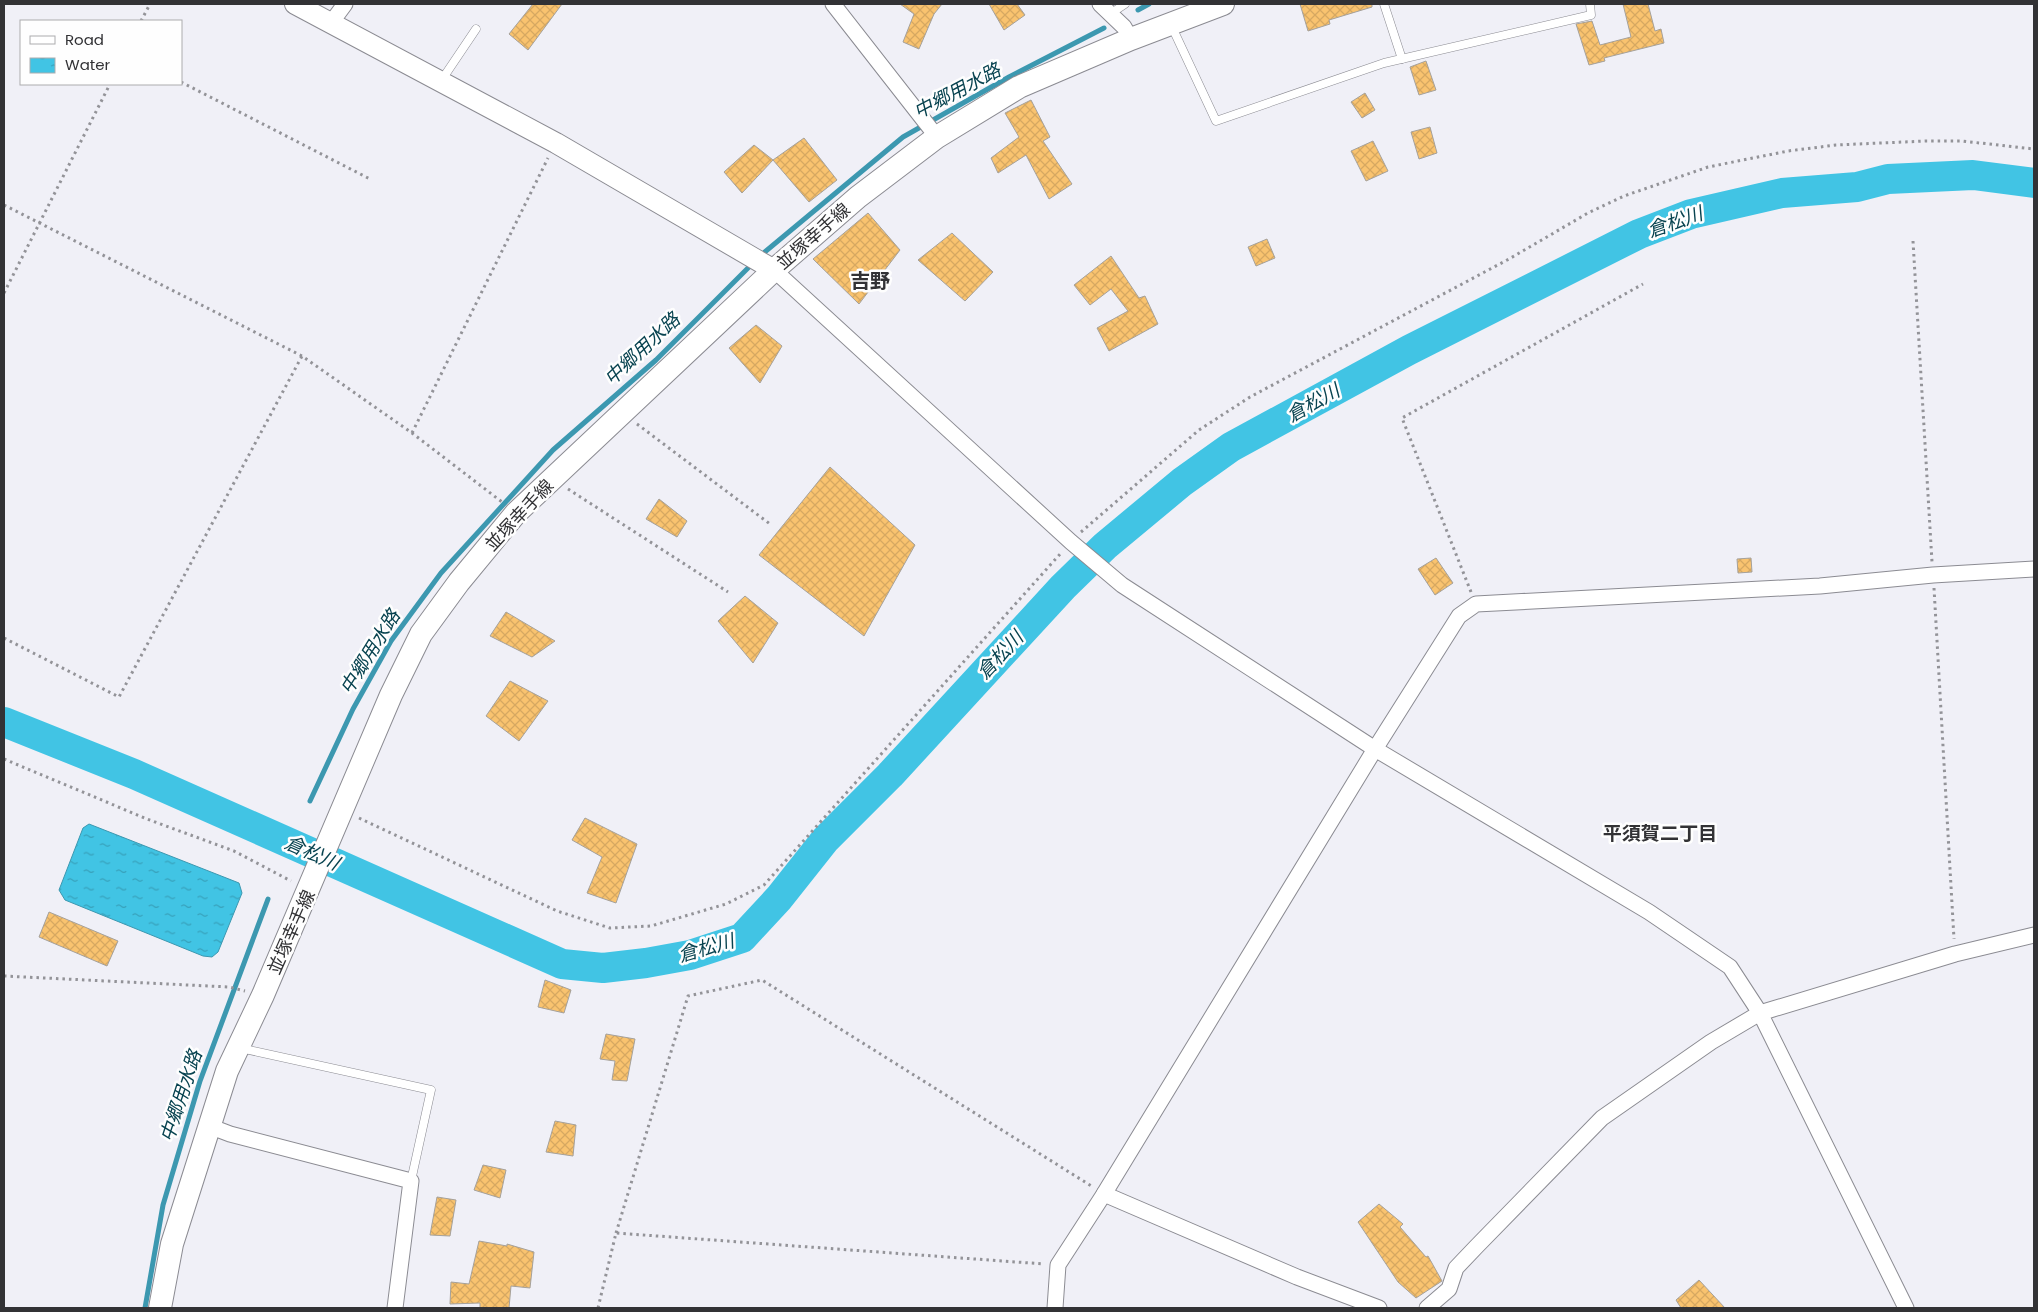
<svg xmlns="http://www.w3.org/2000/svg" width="2038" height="1312" viewBox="0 0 2038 1312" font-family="Poppins,'Noto Sans JP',sans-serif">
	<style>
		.water { fill: url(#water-ripples); stroke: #3c98b0 }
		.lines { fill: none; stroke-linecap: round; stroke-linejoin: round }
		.stream { stroke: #3c98b0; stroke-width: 5 }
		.river { stroke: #41c4e4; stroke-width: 30 }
		.building { fill: url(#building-cross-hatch); stroke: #a5a19b }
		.service-casing { stroke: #8b8b92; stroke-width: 9 }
		.minor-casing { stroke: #8b8b92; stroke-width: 17 }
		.tertiary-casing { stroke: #8b8b92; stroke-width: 22 }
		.secondary-casing { stroke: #8b8b92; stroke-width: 24 }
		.path { stroke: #939398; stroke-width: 3; stroke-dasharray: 2.5 4; stroke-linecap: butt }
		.service { stroke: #fff; stroke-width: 8 }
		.minor { stroke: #fff; stroke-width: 15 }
		.tertiary { stroke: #fff; stroke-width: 20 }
		.secondary { stroke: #fff; stroke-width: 22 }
		.labels { text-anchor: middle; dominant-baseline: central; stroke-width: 5; stroke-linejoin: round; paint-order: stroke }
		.street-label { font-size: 18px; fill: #323235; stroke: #fefefe }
		.water-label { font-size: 19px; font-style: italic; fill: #084350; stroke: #fefefe }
		.neighbourhood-label { font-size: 19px; font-weight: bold; fill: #323235; stroke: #fefefe }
		.quarter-label { font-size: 20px; font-weight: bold; fill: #323235; stroke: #fefefe }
	</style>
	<defs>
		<pattern id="water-ripples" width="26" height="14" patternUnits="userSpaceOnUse" patternTransform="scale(1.25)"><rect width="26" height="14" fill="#41c4e4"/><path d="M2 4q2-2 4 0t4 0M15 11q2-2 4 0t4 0" fill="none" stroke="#37a0ba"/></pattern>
		<pattern id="building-cross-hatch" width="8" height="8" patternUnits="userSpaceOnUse" patternTransform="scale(1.25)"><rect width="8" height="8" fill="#f9c36f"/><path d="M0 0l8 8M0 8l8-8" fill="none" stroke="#d6a861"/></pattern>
	</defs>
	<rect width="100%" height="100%" fill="#f0f0f7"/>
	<polygon class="water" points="89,824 239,883 242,893 218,952 212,957 203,956 65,900 59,890 83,828"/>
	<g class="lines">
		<g class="stream">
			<polyline points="1138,10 1149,4"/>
			<polyline points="760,256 903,137 1009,77 1104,28"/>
			<polyline points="310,801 353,709 391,641 441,573 553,450 656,360 754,262"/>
			<polyline points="145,1308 163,1205 200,1081 268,899"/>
		</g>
		<polyline class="river" points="4,722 134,774 562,964 603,968 646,963 690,955 742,938 779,898 825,840 890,775 1063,587 1105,546 1182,482 1231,447 1409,350 1639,234 1691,214 1782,193 1857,187 1888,179 1973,175 2034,183"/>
	</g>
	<g class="building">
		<polygon points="533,4 562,4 528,50 509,34"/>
		<polygon points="900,4 942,4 934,14 919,49 903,42 914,14"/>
		<polygon points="989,4 1017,4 1025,15 1004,30"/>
		<polygon points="1300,4 1372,4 1372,7 1329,20 1330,24 1308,31"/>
		<polygon points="1623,4 1648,4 1655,31 1661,29 1664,43 1604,58 1605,61 1589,65 1576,24 1592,21 1600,45 1631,37"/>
		<polygon points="1426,61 1436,90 1419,95 1410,67"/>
		<polygon points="1365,93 1375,110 1362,118 1351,102"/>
		<polygon points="1031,100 1050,137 1043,141 1072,184 1049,199 1026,155 998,173 991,158 1019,137 1005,113"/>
		<polygon points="1430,127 1437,153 1419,159 1411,132"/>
		<polygon points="804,138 837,180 809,202 773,160"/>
		<polygon points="1373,141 1388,171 1366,181 1351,151"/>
		<polygon points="754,145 773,160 742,193 724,172"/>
		<polygon points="868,213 900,250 859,304 813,259"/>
		<polygon points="952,233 993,272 965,301 918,260"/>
		<polygon points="1267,239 1275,258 1256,266 1248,247"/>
		<polygon points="1111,256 1139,298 1145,296 1158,324 1109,351 1097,328 1128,311 1111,289 1090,305 1074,285"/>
		<polygon points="756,325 782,346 760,383 729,348"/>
		<polygon points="830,467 915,545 864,636 759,555"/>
		<polygon points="659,499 687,521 677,537 646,519"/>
		<polygon points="1436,558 1453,583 1435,595 1418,569"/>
		<polygon points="1751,558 1752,572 1738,573 1737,559"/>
		<polygon points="745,596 778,623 753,663 718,621"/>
		<polygon points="506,612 555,641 532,657 490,636"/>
		<polygon points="510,681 548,701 519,741 486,716"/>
		<polygon points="585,818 637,844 616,903 587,893 602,857 572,840"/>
		<polygon points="49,912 118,941 107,966 39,937"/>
		<polygon points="545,980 571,990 564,1013 538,1007"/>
		<polygon points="606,1034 635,1039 627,1081 612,1080 615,1061 600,1059"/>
		<polygon points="555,1121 576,1125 573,1156 546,1152"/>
		<polygon points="483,1165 506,1170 500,1198 474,1190"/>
		<polygon points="437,1197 456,1200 450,1236 430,1235"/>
		<polygon points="1379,1204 1403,1224 1400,1227 1426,1257 1428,1256 1442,1281 1416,1298 1398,1282 1358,1222"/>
		<polygon points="479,1241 507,1246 507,1244 534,1252 530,1288 511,1286 509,1308 480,1308 480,1303 450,1304 451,1282 469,1284"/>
		<polygon points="1699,1280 1725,1308 1681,1308 1676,1300"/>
	</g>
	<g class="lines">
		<defs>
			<g id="service">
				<polyline points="1384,4 1402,59"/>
				<polyline points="1110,14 1125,4"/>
				<polyline points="1172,27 1216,121 1384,63 1591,15 1590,4"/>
				<polyline points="441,81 476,29"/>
				<polyline points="240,1048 431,1090 411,1181"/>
			</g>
			<g id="minor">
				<polyline points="833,4 937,137"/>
				<polyline points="1100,4 1124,27 1131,39"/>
				<polyline points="331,23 345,4"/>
				<polyline points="774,270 1071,542 1122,585 1375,749 1649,912 1730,967 1760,1013 1906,1308"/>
				<polyline points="209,1126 230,1134 411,1181 395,1308"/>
				<polyline points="1104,1194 1297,1277 1379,1308"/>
				<polyline points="1055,1308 1058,1265 1104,1194 1375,749 1459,616 1476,604 1820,586 1933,575 2034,569"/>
				<polyline points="1427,1308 1449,1289 1456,1268 1476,1247 1602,1118 1711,1042 1760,1013 1955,954 2034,935"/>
			</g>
			<polyline id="tertiary" points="295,4 556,143 774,270"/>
			<polyline id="secondary" points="160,1308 172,1244 227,1071 263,995 391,695 421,634 459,582 516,513 774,270 858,197 937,137 1019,87 1131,39 1223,4"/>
		</defs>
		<use href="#service" class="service-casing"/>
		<use href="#minor" class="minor-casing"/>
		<use href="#tertiary" class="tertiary-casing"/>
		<use href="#secondary" class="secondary-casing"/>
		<g class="path">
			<polyline points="141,21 150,4"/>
			<polyline points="181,82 370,179"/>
			<polyline points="4,205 302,356 412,433 502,502"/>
			<polyline points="1913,241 1932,562"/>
			<polyline points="4,293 110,84"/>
			<polyline points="637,424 770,524"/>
			<polyline points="412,433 548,158"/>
			<polyline points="568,489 728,592"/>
			<polyline points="1081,532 1199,430 1250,397 1509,259 1588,213 1624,196 1708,167 1788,151 1836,145 1926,141 1962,141 2034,149"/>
			<polyline points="1934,588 1954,939"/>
			<polyline points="1471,592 1402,418 1643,284"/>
			<polyline points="4,638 119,697 302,356"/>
			<polyline points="4,759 147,819 234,851 291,881"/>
			<polyline points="359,818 557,911 610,928 651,926 726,904 764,885 1061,553"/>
			<polyline points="4,976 229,987 245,991"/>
			<polyline points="616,1233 688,996 762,980 1093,1187"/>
			<polyline points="598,1308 616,1233 1044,1264"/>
		</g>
		<use href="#service" class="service"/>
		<use href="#minor" class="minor"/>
		<use href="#tertiary" class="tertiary"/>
		<use href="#secondary" class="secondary"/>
	</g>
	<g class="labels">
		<g class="street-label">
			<text transform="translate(813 236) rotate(-41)">並塚幸手線</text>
			<text transform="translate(519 515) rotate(-47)">並塚幸手線</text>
			<text transform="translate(291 932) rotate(-66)">並塚幸手線</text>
		</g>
		<g class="water-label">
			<text transform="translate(957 91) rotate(-28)">中郷用水路</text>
			<text transform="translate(1675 222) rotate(-19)">倉松川</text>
			<text transform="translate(642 349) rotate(-43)">中郷用水路</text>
			<text transform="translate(1313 403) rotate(-29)">倉松川</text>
			<text transform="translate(370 652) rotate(-58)">中郷用水路</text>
			<text transform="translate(1000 655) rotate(-47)">倉松川</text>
			<text transform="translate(312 853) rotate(24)">倉松川</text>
			<text transform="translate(706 948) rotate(-16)">倉松川</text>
			<text transform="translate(181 1096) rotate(-72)">中郷用水路</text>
		</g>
		<g class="neighbourhood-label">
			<text x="1660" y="833">平須賀二丁目</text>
		</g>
		<g class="quarter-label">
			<text x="870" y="281">吉野</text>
		</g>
	</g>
	<rect width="2038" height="1312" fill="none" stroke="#323235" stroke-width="10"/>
	<rect x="20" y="20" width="162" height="65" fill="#fefefe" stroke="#acacae"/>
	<rect x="30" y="36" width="25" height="8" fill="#ffffff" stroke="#acacae"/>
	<text x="65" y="45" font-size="15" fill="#323235">Road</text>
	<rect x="30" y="58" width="25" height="15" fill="url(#water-ripples)" stroke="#acacae"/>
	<text x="65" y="70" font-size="15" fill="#323235">Water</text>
</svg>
